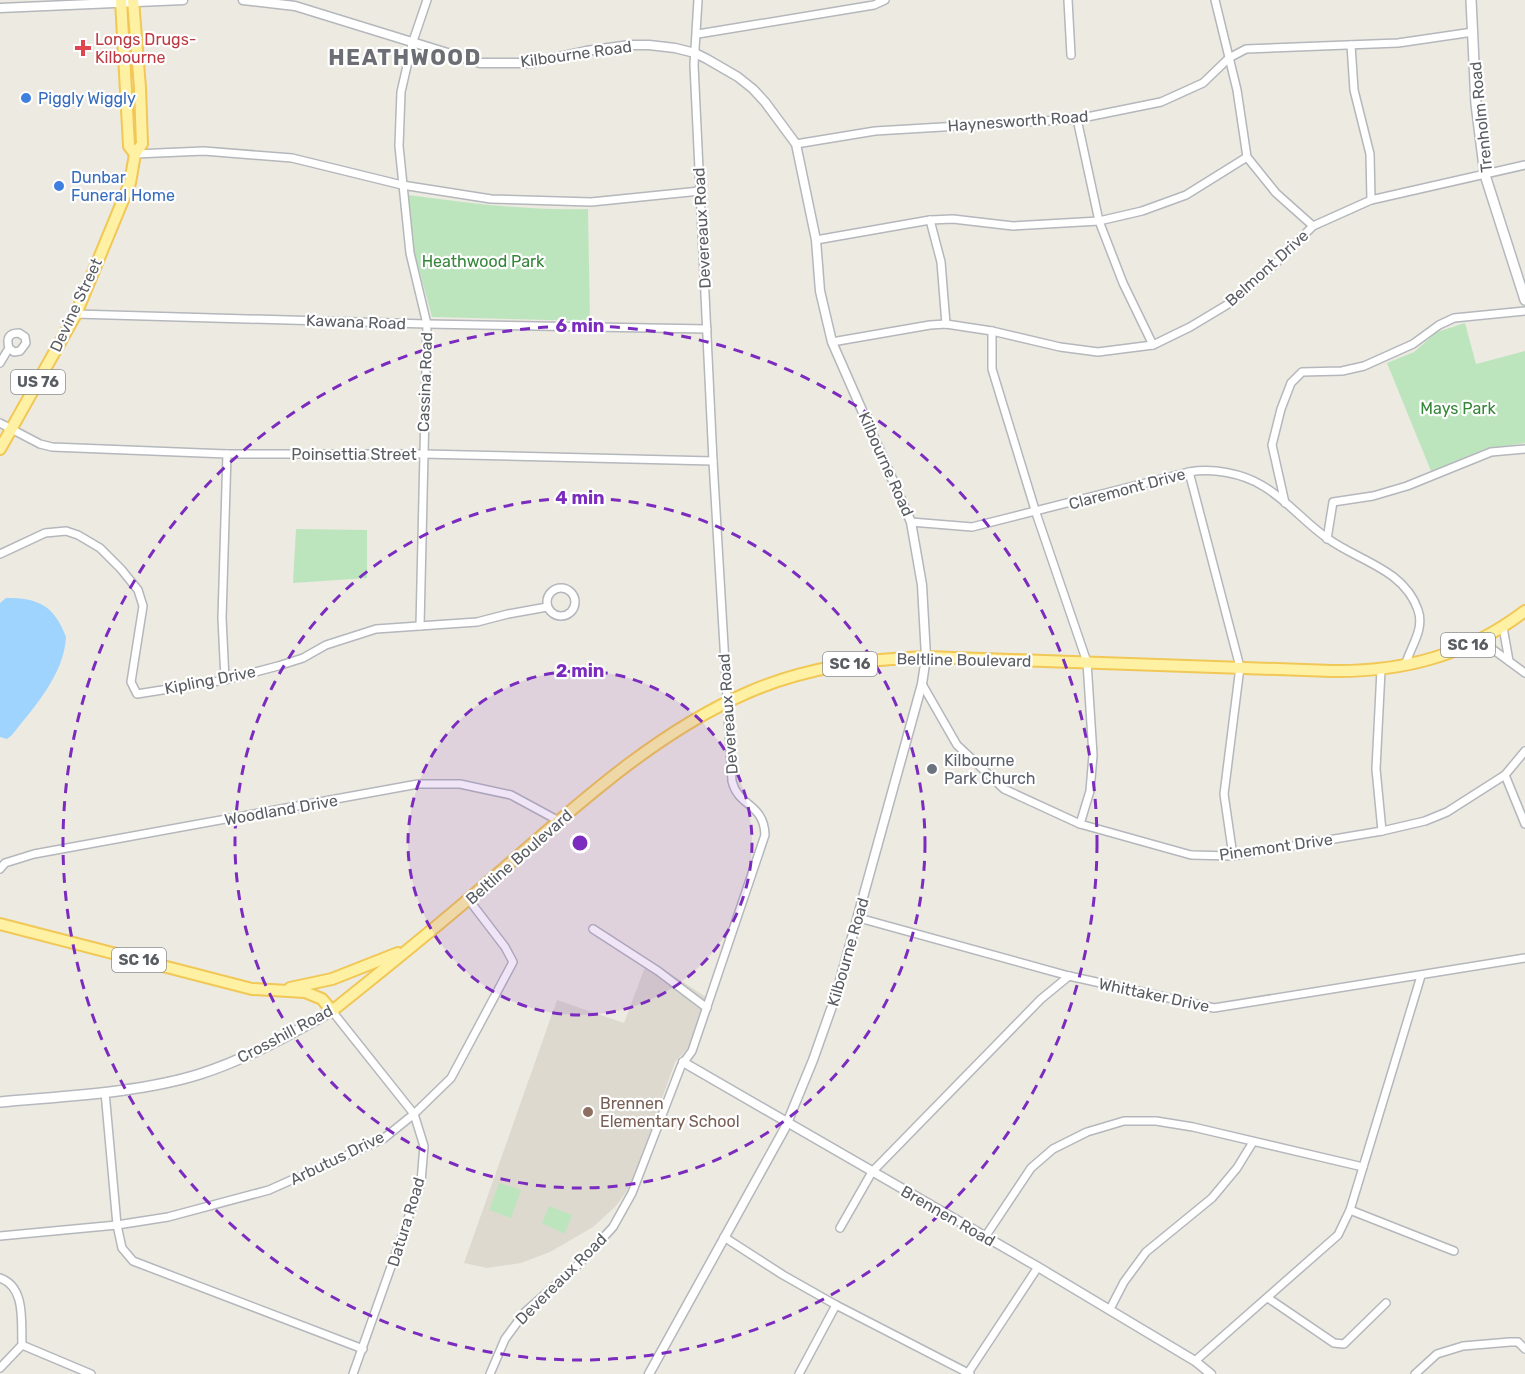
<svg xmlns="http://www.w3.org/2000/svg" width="1525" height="1374" viewBox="0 0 1525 1374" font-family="Rubik,sans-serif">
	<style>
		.education { fill: #ddd9cf }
		.green { fill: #bde5bd }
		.water { fill: #9fd4ff }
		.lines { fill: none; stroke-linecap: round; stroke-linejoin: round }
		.minor-casing { stroke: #b4b7bc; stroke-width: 10 }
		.tertiary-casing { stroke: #b4b7bc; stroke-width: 11 }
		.secondary-casing { stroke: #b5b8be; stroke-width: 12 }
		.primary-casing { stroke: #f1c755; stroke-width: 14 }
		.minor { stroke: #fff; stroke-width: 7 }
		.tertiary { stroke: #fff; stroke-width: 8 }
		.secondary { stroke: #fff; stroke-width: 9 }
		.primary { stroke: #fff1a4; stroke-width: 10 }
		.ring { fill: none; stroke: #7b2cbf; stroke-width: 3; stroke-dasharray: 10 8 }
		.health-dot { fill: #e0444e; stroke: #fff; stroke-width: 2 }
		.shop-dot { fill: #3f7fe0; stroke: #fff; stroke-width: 2 }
		.worship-dot { fill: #6b7280; stroke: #fff; stroke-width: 2 }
		.education-dot { fill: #8d6e63; stroke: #fff; stroke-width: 2 }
		.labels { text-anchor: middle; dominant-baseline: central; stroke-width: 4.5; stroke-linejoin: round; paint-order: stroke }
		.shield { fill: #fff; stroke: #8c8e91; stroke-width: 1.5 }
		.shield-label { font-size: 15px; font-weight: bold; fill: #5a5d62 }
		.health-label { font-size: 16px; fill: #be3a42; stroke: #fff; text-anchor: start }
		.street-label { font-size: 16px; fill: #5a5d62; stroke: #fff }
		.shop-label { font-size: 16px; fill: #366cbe; stroke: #fff; text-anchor: start }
		.park-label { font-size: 16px; fill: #358639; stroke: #fff }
		.worship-label { font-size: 16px; fill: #5b616d; stroke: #fff; text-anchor: start }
		.education-label { font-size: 16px; fill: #785e54; stroke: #fff; text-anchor: start }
		.district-label { font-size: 22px; font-weight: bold; letter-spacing: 1.5px; fill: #6b6f74; stroke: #fff }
		.centre { fill: #7b2cbf; stroke: #fff; stroke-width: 3 }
		.ring-label { font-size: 18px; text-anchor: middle; font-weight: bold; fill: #7b2cbf; stroke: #fff; stroke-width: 4.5; stroke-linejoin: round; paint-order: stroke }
	</style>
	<rect width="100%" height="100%" fill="#edeae1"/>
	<polygon class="education" points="648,959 706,997 689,1047 675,1062 640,1161 629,1188 616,1206 593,1227 550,1252 521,1263 487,1268 464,1263 557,1000 624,1023"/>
	<g class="green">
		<path d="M408,195C468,203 528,211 588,209L590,321L432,317L414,251Z"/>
		<polygon points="1465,323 1476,364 1525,351 1525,443 1485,449 1431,471 1387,363 1414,352 1437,332"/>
		<polygon points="296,529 367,530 367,578 293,583"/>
		<polygon points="499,1183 521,1190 511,1218 489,1210"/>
		<polygon points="549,1206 572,1215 565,1233 563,1233 542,1223"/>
	</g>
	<path class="water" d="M6,598C38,598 54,605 66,637C64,675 34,707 12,735L7,739L0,737V603Z"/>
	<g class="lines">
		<defs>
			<g id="minor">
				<polyline points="1068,0 1071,55"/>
				<polyline points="1215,0 1237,90 1247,157 1276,193 1313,226"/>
				<polyline points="698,34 874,5 885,0"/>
				<polyline points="1351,45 1354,90 1370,154 1371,200"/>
				<polyline points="1077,119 1099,221 1123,283 1153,345"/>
				<polyline points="796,144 875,131 1077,119 1161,102 1203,83 1229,58 1246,49 1398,43 1473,32"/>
				<polyline points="135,154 204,151 292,158 402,185 491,199 591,202 700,191"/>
				<polyline points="930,220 941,262 946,324"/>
				<polyline points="816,240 930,220 953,219 1013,226 1099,221 1142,211 1186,195 1247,157"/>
				<polyline points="76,314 427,324 707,329"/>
				<polyline points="992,331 992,369 1036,513 1087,662 1093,755 1090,791 1080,824"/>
				<polyline points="832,342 930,325 946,324 992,331 1060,347 1098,352 1153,345 1190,327 1230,303 1273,266 1313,226 1371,200 1525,165"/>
				<path d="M0,363L9,348C6,338 9,333 19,333L25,337L26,343L20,351L14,352L9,348"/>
				<polyline points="0,423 40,444 52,447 227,454 423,454 713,461"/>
				<polyline points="1189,472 1240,667 1224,794 1233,856"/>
				<polyline points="1285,503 1272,445 1281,409 1291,383 1302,372 1342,371 1364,366 1413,344 1439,325 1454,318 1525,311"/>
				<path d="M911,522L972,527L1189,472C1213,468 1242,473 1263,486C1287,500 1305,523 1327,538C1358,561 1404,569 1418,610C1425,630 1410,647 1405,666"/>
				<polyline points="1327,539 1333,502 1373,496 1407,486 1491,452 1525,449"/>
				<polyline points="0,554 45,533 66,531 78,535 100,548 121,569 138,590 143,606 131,682 137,694 225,680 278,666 303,658 326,645 376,629 477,622 508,614 547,607"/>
				<circle cx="561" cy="602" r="14"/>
				<polyline points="420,626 427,324 410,253 399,146 401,92 412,44 427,0"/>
				<polyline points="1503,627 1509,661"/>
				<polyline points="1480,640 1525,673"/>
				<polyline points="1381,670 1376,769 1382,831"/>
				<polyline points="225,680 222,618 227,454"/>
				<polyline points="922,684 957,745 1004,789 1080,824 1191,855 1233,856 1382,831 1425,821 1447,812 1505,775 1525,751"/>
				<polyline points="1505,775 1525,824"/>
				<polyline points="0,869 5,863 34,854 418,784 460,784 511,795 559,821"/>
				<polyline points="859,918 1069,976 1214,1008 1525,958"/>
				<polyline points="593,929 658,971 707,1008"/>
				<polyline points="332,1011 414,1114 424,1146 421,1182 353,1374"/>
				<polyline points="105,1092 117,1225 122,1248 133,1261 363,1349"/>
				<polyline points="1350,1210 1454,1251"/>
				<polyline points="840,1228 872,1172 1041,999 1069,976"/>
				<polyline points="0,1236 117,1225 168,1217 269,1190 383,1139 414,1114 451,1078 513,962 505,947 469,900"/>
				<polyline points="724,1237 783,1275 836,1305 970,1374"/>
				<polyline points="985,1237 1031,1168 1053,1149 1087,1132 1124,1121 1156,1121 1193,1127 1363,1167"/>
				<path d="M0,1278C26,1287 21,1322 22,1345L0,1368"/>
				<polyline points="1268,1298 1334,1343 1344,1344 1386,1303"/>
				<polyline points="1110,1309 1124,1282 1146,1252 1212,1198 1237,1168 1253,1142"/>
				<polyline points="22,1345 91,1374"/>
				<polyline points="1195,1361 1338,1235 1350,1210 1421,976"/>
				<polyline points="968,1373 1038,1267"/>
				<path d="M490,1374L505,1339L525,1312L580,1263L613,1227L632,1193L681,1066L692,1051L765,835C764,803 738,807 732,781L713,461L694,65L698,0"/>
				<polyline points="799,1374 836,1305"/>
				<polyline points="1415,1374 1437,1354 1463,1346 1510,1342 1518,1342 1525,1349"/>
			</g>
			<g id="tertiary">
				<polyline points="243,0 295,6 480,63 531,63 586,51 630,45 649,45 675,48 695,53 707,59 738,77 753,89 765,102 796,144 816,240 820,291 832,342 911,522 922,585 926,657 922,684 836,995 813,1060 785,1128 649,1374"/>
				<polyline points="0,8 183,0"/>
				<polyline points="683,1062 1038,1267 1195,1361 1211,1374"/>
			</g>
			<g id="secondary">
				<polyline points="1471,0 1476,104 1485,175 1525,300"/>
				<path d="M0,1102C63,1096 140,1093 200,1074C247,1059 289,1035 332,1011"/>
			</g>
			<g id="primary">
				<polyline points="121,0 129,146 135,154"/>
				<polyline points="0,449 76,314 130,183 135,154 142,144 140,88 133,0"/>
				<path d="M0,924L252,989L305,992L322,999L332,1011C384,969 436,928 486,884C566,815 651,734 749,692C804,668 866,659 926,657L1332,671C1404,672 1467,655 1525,611"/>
				<polyline points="290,988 332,979 398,953"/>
			</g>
		</defs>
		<use href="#minor" class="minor-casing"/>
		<use href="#tertiary" class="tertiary-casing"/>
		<use href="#secondary" class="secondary-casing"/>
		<use href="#primary" class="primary-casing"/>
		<use href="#minor" class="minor"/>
		<use href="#tertiary" class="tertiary"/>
		<use href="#secondary" class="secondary"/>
		<use href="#primary" class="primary"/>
	</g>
	<circle cx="580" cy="843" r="172" fill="#7b2cbf" fill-opacity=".12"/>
	<g class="ring">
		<circle cx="580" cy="843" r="172"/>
		<circle cx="580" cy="843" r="345"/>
		<circle cx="580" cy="843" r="517"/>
	</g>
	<path class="health-dot" d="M80 39h6v6h6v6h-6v6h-6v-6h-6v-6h6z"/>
	<g class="shop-dot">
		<circle cx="26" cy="98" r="6"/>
		<circle cx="59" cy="186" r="6"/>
	</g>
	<circle class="worship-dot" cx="932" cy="769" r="6"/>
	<circle class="education-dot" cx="588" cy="1112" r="6"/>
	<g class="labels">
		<g class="shield">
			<rect x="11" y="370" width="54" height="24" rx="4.5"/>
			<rect x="1441" y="633" width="54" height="24" rx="4.5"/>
			<rect x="823" y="652" width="54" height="24" rx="4.5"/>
			<rect x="112" y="948" width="54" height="24" rx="4.5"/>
		</g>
		<g class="shield-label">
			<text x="38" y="382">US 76</text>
			<text x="1468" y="645">SC 16</text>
			<text x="850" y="664">SC 16</text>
			<text x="139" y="960">SC 16</text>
		</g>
		<g class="health-label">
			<text x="95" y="39">Longs Drugs-<tspan x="95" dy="18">Kilbourne</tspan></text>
		</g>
		<g class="street-label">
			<text transform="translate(576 54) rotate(-8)">Kilbourne Road</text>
			<text transform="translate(1481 117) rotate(-96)">Trenholm Road</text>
			<text transform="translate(1018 121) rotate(-4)">Haynesworth Road</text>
			<text transform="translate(702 228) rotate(-93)">Devereaux Road</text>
			<text transform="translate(1267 268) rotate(-42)">Belmont Drive</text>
			<text transform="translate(76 305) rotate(-65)">Devine Street</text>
			<text transform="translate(356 322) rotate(2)">Kawana Road</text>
			<text transform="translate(425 382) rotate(-88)">Cassina Road</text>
			<text x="354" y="454">Poinsettia Street</text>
			<text transform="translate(886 464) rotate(66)">Kilbourne Road</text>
			<text transform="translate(1127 489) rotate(-15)">Claremont Drive</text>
			<text transform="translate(964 660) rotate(1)">Beltline Boulevard</text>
			<text transform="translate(210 680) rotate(-11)">Kipling Drive</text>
			<text transform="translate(728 714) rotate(-94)">Devereaux Road</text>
			<text transform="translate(281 810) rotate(-10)">Woodland Drive</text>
			<text transform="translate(1276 847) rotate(-8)">Pinemont Drive</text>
			<text transform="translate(519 857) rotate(-41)">Beltline Boulevard</text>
			<text transform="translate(848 952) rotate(-74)">Kilbourne Road</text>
			<text transform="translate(1154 995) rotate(12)">Whittaker Drive</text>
			<text transform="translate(285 1034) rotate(-28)">Crosshill Road</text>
			<text transform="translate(337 1158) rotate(-26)">Arbutus Drive</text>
			<text transform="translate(948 1216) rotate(30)">Brennen Road</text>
			<text transform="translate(406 1222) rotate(-73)">Datura Road</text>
			<text transform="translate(561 1279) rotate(-45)">Devereaux Road</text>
		</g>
		<g class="shop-label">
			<text x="38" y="98">Piggly Wiggly</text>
			<text x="71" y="177">Dunbar<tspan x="71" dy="18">Funeral Home</tspan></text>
		</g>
		<g class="park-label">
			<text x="483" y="261">Heathwood Park</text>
			<text x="1458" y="408">Mays Park</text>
		</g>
		<g class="worship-label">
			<text x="944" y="760">Kilbourne<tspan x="944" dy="18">Park Church</tspan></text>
		</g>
		<g class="education-label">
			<text x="600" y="1103">Brennen<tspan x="600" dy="18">Elementary School</tspan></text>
		</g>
		<g class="district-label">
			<text x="405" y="57">HEATHWOOD</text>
		</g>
	</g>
	<circle cx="580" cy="843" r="9" class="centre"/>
	<g class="ring-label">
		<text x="580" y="332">6 min</text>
		<text x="580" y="504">4 min</text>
		<text x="580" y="677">2 min</text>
	</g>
</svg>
